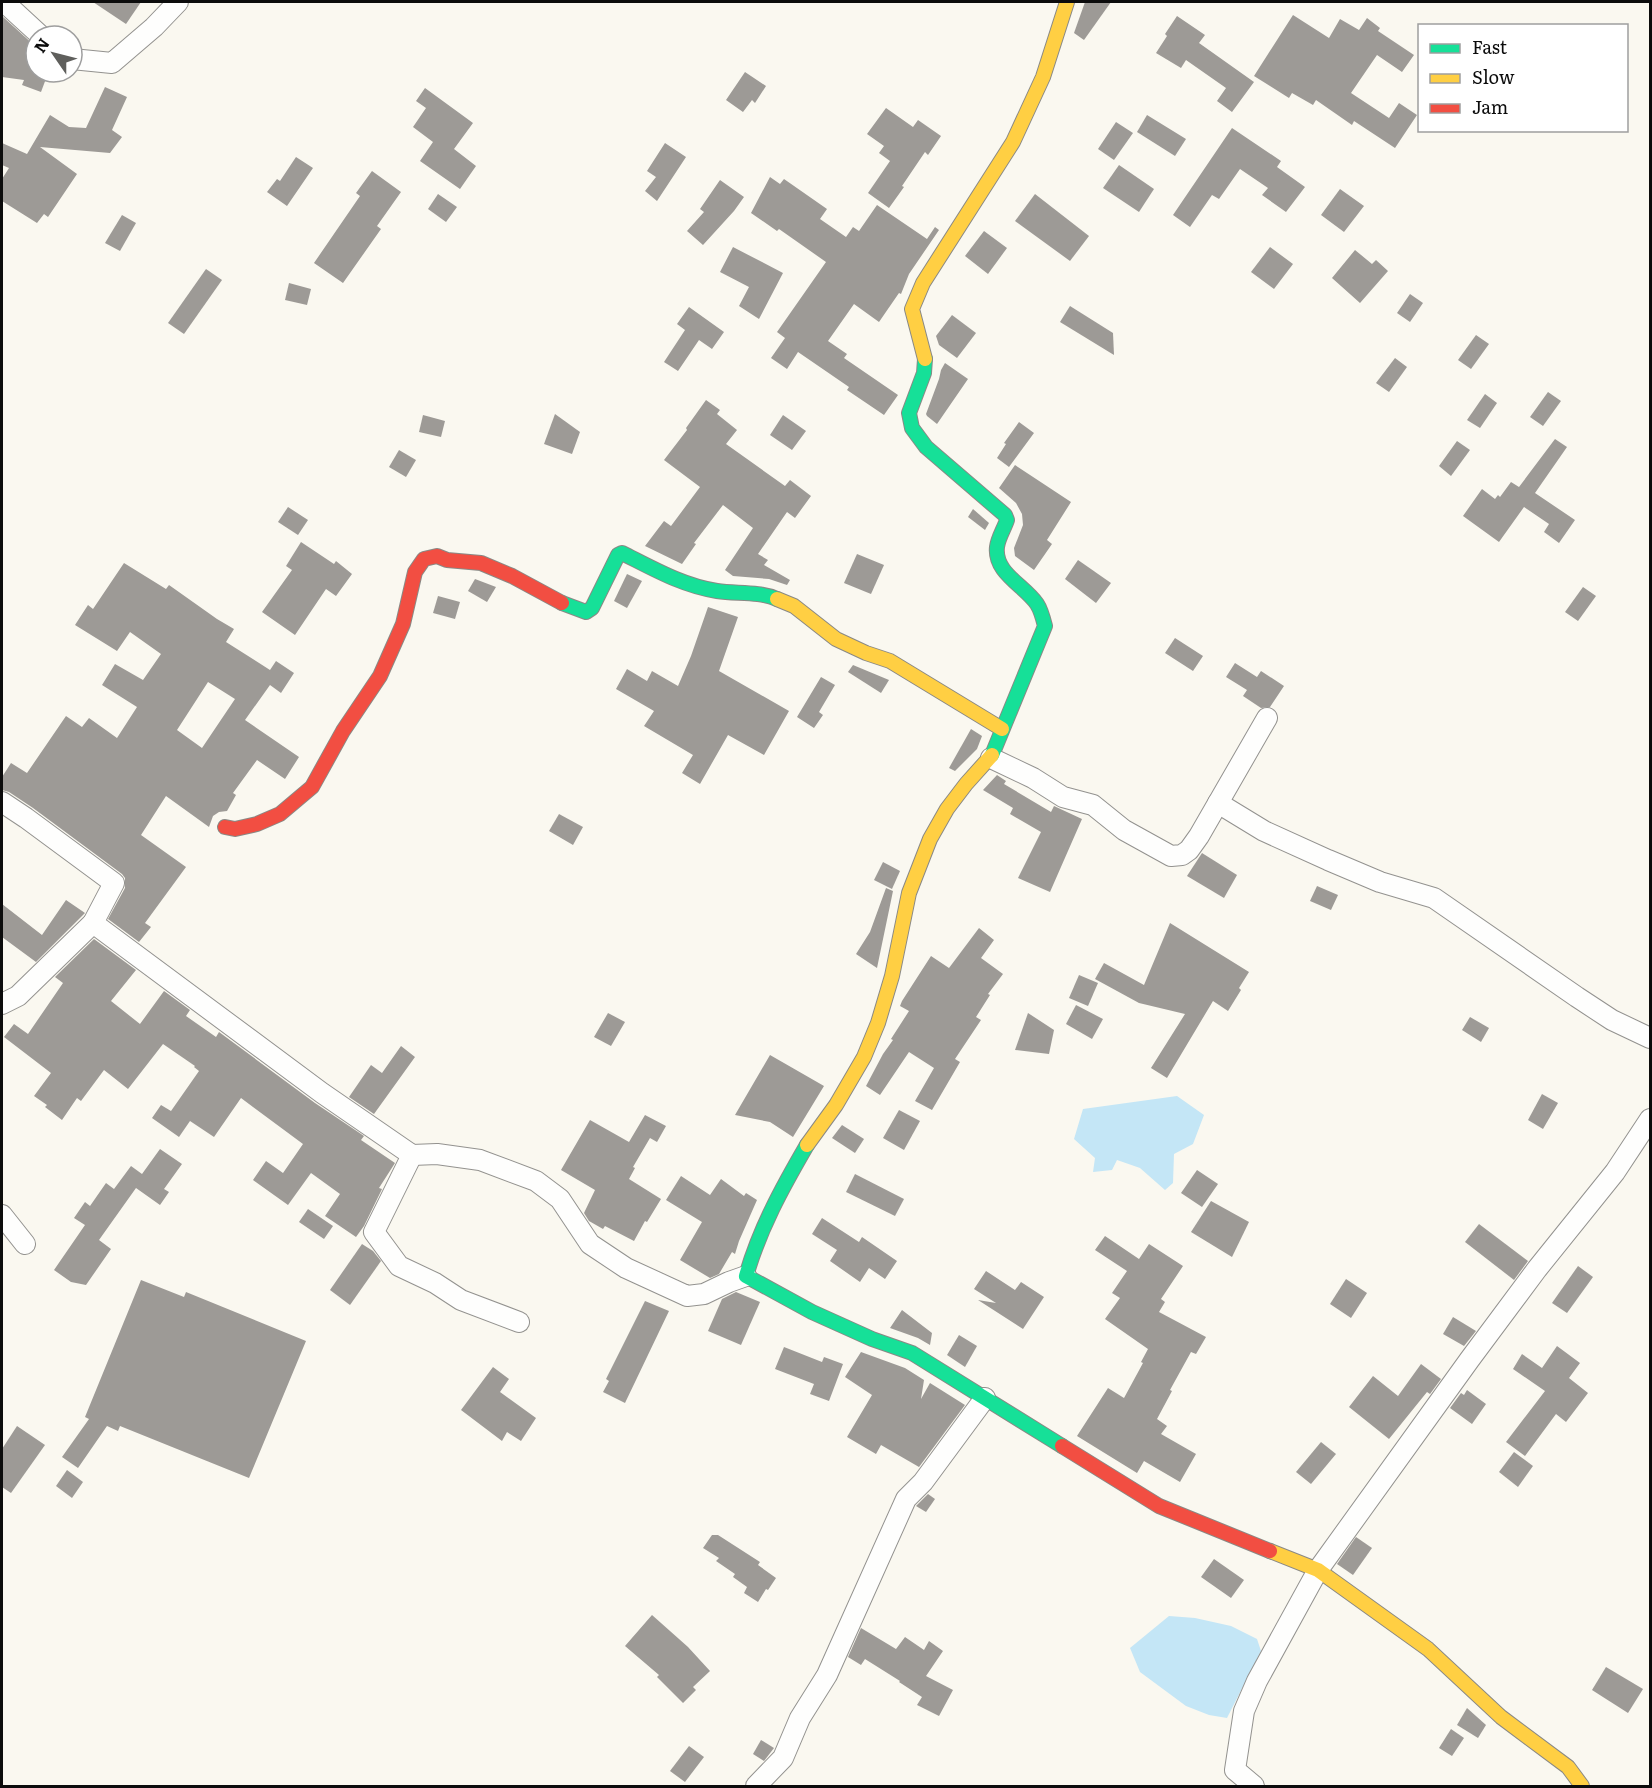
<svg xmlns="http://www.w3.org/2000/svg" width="1652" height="1788" viewBox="0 0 1652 1788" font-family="Literata,serif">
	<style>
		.water { fill: #c4e6f6 }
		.building { fill: #9d9a96; fill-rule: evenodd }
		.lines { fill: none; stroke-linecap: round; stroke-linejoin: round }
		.street-casing { stroke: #93928f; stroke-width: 22 }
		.fast-casing { stroke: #8a8985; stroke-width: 16 }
		.slow-casing { stroke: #8a8985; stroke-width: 16 }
		.jam-casing { stroke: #8a8985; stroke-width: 16 }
		.street { stroke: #fefefd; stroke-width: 20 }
		.fast { stroke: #16e098; stroke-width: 14 }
		.slow { stroke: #ffcf43; stroke-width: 14 }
		.jam { stroke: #f24e42; stroke-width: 14 }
	</style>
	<rect width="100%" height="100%" fill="#faf8f0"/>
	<g class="water">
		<polygon points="1177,1096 1204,1115 1193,1144 1174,1154 1173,1183 1165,1190 1140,1168 1117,1160 1112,1170 1093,1172 1095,1158 1074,1139 1083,1109"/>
		<polygon points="1169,1616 1195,1618 1231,1626 1257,1639 1261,1651 1227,1718 1209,1715 1186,1706 1140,1672 1130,1648"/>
	</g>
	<g class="building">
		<polygon points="93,2 141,2 126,24"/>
		<polygon points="1085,2 1111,2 1084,40 1074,33"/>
		<polygon points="1293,15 1329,38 1340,19 1359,30 1367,18 1380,28 1378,31 1414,55 1402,72 1377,55 1351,93 1389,118 1399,103 1417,115 1395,148 1354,121 1352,125 1316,100 1313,105 1292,93 1289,98 1254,76"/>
		<polygon points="2,16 36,47 36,72 47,76 41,92 22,85 24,80 2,77"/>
		<polygon points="1177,16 1205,35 1199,43 1254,82 1232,112 1217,101 1226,88 1186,60 1181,68 1156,53 1167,36 1165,34"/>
		<polygon points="745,72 766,86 755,103 752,100 743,112 726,100"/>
		<polygon points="105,87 127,97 112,130 122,137 110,153 40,147 77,174 48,217 44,214 37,223 2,201 2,179 9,168 2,165 2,143 27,154 50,115 69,127 86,128"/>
		<polygon points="425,88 473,123 454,149 476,166 460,189 420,161 433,142 413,127 426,108 416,101"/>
		<polygon points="886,108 913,127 918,120 941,136 928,155 925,152 902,186 904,187 889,208 868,193 890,161 879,153 884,146 867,134"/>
		<polygon points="1147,115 1186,139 1175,156 1137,132"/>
		<polygon points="1116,122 1133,133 1114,160 1098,149"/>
		<polygon points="1232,128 1281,161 1277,167 1305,187 1286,212 1262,195 1268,188 1240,169 1219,199 1212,195 1190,227 1173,215"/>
		<polygon points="665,143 686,157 657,201 645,191 656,177 647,171"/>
		<polygon points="296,157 313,168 287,206 267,192 277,179 280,181"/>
		<polygon points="1119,165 1154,189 1139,212 1103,188"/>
		<polygon points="372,171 401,192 377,226 381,229 343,283 314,263 360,196 356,193"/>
		<polygon points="770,177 780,184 784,179 827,209 820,219 846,237 853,227 859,231 877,205 927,239 935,227 939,230 909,274 901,294 899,293 879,322 854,304 828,341 847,354 844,358 898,395 884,415 847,390 849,387 798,352 787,369 771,358 785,338 777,332 826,262 779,229 777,231 751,213"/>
		<polygon points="720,180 744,197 734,211 703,245 687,231 704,212 700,209"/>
		<polygon points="1340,189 1364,206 1344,232 1321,215"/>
		<polygon points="438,194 457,207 446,222 428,209"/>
		<polygon points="1035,194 1089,236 1070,261 1015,221"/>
		<polygon points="122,215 136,223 120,251 105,243"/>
		<polygon points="984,231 1007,248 988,274 965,256"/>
		<polygon points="733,247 783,273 759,319 739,306 749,287 720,272"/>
		<polygon points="1270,247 1293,264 1274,289 1251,272"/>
		<polygon points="1355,250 1372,264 1376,260 1388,271 1360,303 1332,278"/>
		<polygon points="206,269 222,280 184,334 168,323"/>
		<polygon points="289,283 311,289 307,305 285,300"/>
		<polygon points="1410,294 1423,303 1410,322 1397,313"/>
		<polygon points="1070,306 1113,333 1114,355 1060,322"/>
		<polygon points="689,307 724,332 712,349 699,340 678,371 664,362 685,330 677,324"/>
		<polygon points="952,315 976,333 957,358 939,345 936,336"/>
		<polygon points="1476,335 1489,344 1471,369 1458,360"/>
		<polygon points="1395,358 1407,367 1389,392 1376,383"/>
		<polygon points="945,363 968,379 937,424 927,416 926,414 939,379 941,370"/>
		<polygon points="1548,392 1561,401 1543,426 1530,417"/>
		<polygon points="1485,394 1497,403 1480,428 1467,420"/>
		<polygon points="706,400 720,410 717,414 737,430 726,444 785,486 790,480 811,496 795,518 787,512 758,554 768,560 764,565 790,580 787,585 769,579 733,576 725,570 753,528 723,505 694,543 696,544 682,564 645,546 664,521 671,526 700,487 664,460 687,430 686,428"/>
		<polygon points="555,414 580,432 572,454 544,444"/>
		<polygon points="423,415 445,421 441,437 419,432"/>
		<polygon points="783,415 806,431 792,450 770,435"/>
		<polygon points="1019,422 1034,433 1009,467 997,458 1006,444 1004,443"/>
		<polygon points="1555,439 1567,447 1535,493 1575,520 1559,543 1544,532 1549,524 1524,507 1499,542 1463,516 1482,489 1495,499 1498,495 1500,497 1511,482 1519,487"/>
		<polygon points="1457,441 1470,450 1451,476 1439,466"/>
		<polygon points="399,450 416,460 406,477 389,467"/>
		<polygon points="1015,465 1071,502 1047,540 1052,544 1034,570 1015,556 1014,548 1023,525 1022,514 1016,503 999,488"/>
		<polygon points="288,507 308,520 298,535 278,522"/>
		<polygon points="973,509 989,523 985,530 968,517"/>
		<polygon points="301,542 334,564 336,561 352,574 336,596 326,589 295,635 262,612 292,570 286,566"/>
		<polygon points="857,554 884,565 871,594 844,583"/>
		<polygon points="1078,560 1111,583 1096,603 1065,579"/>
		<path d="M124,563L166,589L169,585L217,619L234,629L226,642L270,670L276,661L294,673L281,693L270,685L245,720L299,757L285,779L257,760L233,793L236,795L227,811L219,812L213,816L209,827L166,796L141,835L186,867L145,923L151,927L139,942L108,919L125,888V878L122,874L33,808L9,792L2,790V777L11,763L27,773L66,716L82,727L89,718L117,738L137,707L102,685L115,664L143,680L161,654L130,632L117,651L75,625L88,605L93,609ZM208,682L235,699L202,748L177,730Z"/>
		<polygon points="627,574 642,581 627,608 614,601"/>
		<polygon points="475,579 496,587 487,602 468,591"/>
		<polygon points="1583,587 1596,596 1578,621 1565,612"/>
		<polygon points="438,596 460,602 455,619 433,613"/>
		<polygon points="708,607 738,617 719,671 789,711 764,755 728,735 700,784 682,773 693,755 644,726 654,711 616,689 627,669 647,681 652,671 678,686 691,656"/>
		<polygon points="1175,638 1203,656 1193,671 1165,653"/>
		<polygon points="1235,663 1257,677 1261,671 1284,686 1270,707 1261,708 1243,696 1247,690 1226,677"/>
		<polygon points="853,665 889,680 881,693 848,672"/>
		<polygon points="821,677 835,685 819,712 823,715 814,728 797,717"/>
		<polygon points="971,729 982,736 977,749 955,771 949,768"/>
		<polygon points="997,775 1006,781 1004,784 1051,812 1054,806 1082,819 1050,892 1018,878 1041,832 1010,814 1013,808 983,790"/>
		<polygon points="559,814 583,827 573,845 549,831"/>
		<polygon points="1202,853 1237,875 1224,898 1187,876"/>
		<polygon points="883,862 900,871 892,889 874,880"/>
		<polygon points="1317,886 1338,895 1331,910 1310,901"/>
		<polygon points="886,888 893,891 877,968 856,954 870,932"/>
		<polygon points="66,900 85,913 36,962 2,937 2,904 42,935"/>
		<polygon points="1170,923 1249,972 1239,988 1241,990 1228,1011 1213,1001 1167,1078 1151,1068 1185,1014 1139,1003 1095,979 1104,963 1144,985"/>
		<polygon points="979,928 994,940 981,958 1003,974 988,994 990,995 976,1017 981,1020 955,1059 960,1062 932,1110 915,1101 934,1068 909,1052 880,1095 866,1086 883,1054 893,1040 891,1039 909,1011 900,1006 902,1001 931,956 949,968"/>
		<polygon points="94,939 136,970 111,1001 140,1024 164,991 190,1010 186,1016 216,1037 219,1032 315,1103 364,1136 361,1140 395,1163 379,1188 382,1189 364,1226 356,1237 325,1216 340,1194 311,1173 288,1205 253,1180 266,1161 283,1173 303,1144 241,1098 214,1137 190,1121 179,1137 152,1118 161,1105 171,1111 199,1071 194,1067 195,1066 163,1044 128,1089 104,1070 81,1101 77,1098 62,1120 45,1107 47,1105 34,1096 51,1073 4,1037 14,1024 28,1034 63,983 55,977"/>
		<polygon points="1079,975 1098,983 1088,1006 1069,998"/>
		<polygon points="1076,1005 1103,1019 1092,1039 1066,1024"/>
		<polygon points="608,1013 625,1022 611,1046 594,1037"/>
		<polygon points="1028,1013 1054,1030 1049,1054 1015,1050"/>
		<polygon points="1470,1017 1489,1028 1481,1042 1462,1030"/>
		<polygon points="401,1046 415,1057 374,1114 349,1097 371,1065 382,1073"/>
		<polygon points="770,1055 824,1086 793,1137 770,1122 735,1115"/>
		<polygon points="1542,1094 1558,1103 1543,1129 1528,1120"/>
		<polygon points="899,1110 920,1121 904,1150 883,1138"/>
		<polygon points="645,1115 666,1126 657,1142 650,1138 633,1167 635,1168 629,1179 661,1199 647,1222 645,1221 634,1241 605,1226 603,1229 589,1221 584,1213 595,1190 561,1170 590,1120 629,1142"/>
		<polygon points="842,1125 864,1139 855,1153 832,1138"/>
		<polygon points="160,1149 182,1164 164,1189 169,1192 160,1205 136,1188 99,1240 111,1249 86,1285 71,1282 54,1270 85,1225 74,1218 85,1202 90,1206 106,1183 114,1189 131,1166 142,1174"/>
		<polygon points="1197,1170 1218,1184 1202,1207 1181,1193"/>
		<polygon points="855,1174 904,1199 895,1216 846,1192"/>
		<polygon points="681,1176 710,1195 721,1179 744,1196 746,1193 757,1200 739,1241 735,1254 732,1252 719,1274 710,1278 680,1260 702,1222 666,1200"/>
		<polygon points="1211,1201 1249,1222 1232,1257 1191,1232"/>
		<polygon points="308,1209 333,1226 324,1239 299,1222"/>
		<polygon points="822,1218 859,1242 862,1237 897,1261 885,1279 869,1268 860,1282 830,1261 837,1250 812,1234"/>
		<polygon points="1479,1224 1528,1261 1514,1280 1465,1242"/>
		<polygon points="1105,1236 1139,1259 1149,1244 1183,1266 1161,1299 1165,1302 1159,1312 1206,1337 1196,1354 1191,1352 1170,1390 1172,1391 1157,1419 1167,1426 1161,1434 1196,1454 1180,1482 1144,1461 1137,1473 1077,1436 1108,1388 1124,1398 1143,1363 1141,1362 1148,1349 1105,1319 1120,1298 1112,1293 1127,1271 1095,1250"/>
		<polygon points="362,1244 373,1251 381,1261 350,1305 330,1290"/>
		<polygon points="1578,1266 1593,1277 1567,1313 1552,1303"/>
		<polygon points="986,1271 1015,1290 1021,1282 1044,1297 1023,1329 978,1300 996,1303 974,1289"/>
		<polygon points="1346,1279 1367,1293 1351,1318 1330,1304"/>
		<polygon points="141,1280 184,1297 186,1292 306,1341 249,1478 120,1426 118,1431 107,1426 78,1468 62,1457 89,1419 85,1417"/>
		<polygon points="736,1292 760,1302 741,1345 708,1331 722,1299"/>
		<polygon points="645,1301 669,1311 625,1403 603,1392 609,1381 606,1379"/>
		<polygon points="902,1310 932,1333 930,1345 918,1338 890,1328"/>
		<polygon points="1453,1317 1476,1331 1464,1346 1443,1334"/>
		<polygon points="959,1335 977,1346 965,1367 947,1355"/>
		<polygon points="1557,1346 1580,1363 1569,1378 1588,1393 1566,1422 1556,1414 1525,1456 1506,1442 1545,1391 1513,1369 1522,1354 1542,1368"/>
		<polygon points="784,1347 822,1362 824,1357 843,1364 829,1401 810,1394 814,1384 775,1369"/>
		<polygon points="861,1352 905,1368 924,1380 921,1399 930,1383 965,1405 919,1467 881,1445 876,1454 847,1437 872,1395 845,1377"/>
		<polygon points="1421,1364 1441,1379 1430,1394 1427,1392 1389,1439 1349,1407 1373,1376 1398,1396"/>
		<polygon points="493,1367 509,1379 500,1392 536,1418 521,1441 507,1432 502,1441 461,1410"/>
		<polygon points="1467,1390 1486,1404 1472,1424 1450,1408 1461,1393 1464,1395"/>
		<polygon points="17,1426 45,1445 11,1493 2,1487 2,1449"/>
		<polygon points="1321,1442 1336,1454 1311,1484 1296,1472"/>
		<polygon points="1514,1452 1533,1466 1518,1487 1499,1472"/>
		<polygon points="67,1470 83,1482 72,1498 56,1486"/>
		<polygon points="928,1494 935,1499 926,1512 916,1506"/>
		<polygon points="712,1535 718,1535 760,1562 758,1565 776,1578 768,1590 766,1589 758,1602 744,1593 747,1587 733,1577 735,1574 716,1561 719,1558 703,1548"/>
		<polygon points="1356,1537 1372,1548 1353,1575 1337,1564"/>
		<polygon points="1214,1559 1244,1580 1231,1598 1201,1577"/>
		<polygon points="652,1615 688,1647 710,1671 693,1687 696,1690 683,1703 657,1677 659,1675 625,1646"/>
		<polygon points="861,1628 896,1649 905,1637 924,1650 929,1641 943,1651 926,1676 953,1690 939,1716 917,1705 922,1697 899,1682 900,1681 865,1659 861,1665 848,1657"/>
		<polygon points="1606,1667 1643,1689 1628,1713 1592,1690"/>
		<polygon points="1467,1708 1486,1725 1478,1738 1457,1725"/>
		<polygon points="1451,1729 1464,1738 1452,1756 1439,1748"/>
		<polygon points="761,1740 774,1748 764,1761 753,1754"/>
		<polygon points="689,1746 704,1757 685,1782 670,1771"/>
	</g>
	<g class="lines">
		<defs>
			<g id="street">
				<polyline points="4,2 41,36"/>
				<polyline points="72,59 112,63 154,27 178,2"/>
				<polyline points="991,758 1033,778 1063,797 1093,805 1124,830 1171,856 1182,855 1189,850 1199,836 1267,718"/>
				<polyline points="2,802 26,818 114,883 93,923"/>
				<polyline points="1218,803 1264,831 1328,860 1380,882 1434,898 1577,997 1612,1020 1650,1038"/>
				<polyline points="2,1004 18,996 93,923 322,1093 412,1155 437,1154 480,1160 536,1181 560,1199 590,1244 626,1268 687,1296 704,1294 729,1282 746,1276"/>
				<polyline points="412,1155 374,1232 399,1266 435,1283 461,1300 519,1322"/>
				<polyline points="2,1215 25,1244"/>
				<polyline points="756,1786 783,1758 800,1718 827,1675 906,1499 923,1482 985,1398"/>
				<polyline points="1254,1786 1235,1770 1244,1711 1257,1681 1318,1570 1470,1359 1537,1269 1615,1172 1650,1119"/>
			</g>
			<g id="fast">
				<path d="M925,359L924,373L909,413L912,428L926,447L1005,515L1007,520C1004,529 998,538 997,547C994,573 1024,585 1037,604C1041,610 1043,618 1045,626L992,755"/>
				<path d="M562,603L586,612L592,608L618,555L622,553C652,568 683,586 717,591C737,594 758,591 777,599"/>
				<path d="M807,1145C782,1188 760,1228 746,1276L812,1312L872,1339L912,1353L1062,1446"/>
			</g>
			<g id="slow">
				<polyline points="925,359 912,309 923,283 1013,142 1043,77 1067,2"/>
				<polyline points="777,599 794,606 836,639 866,653 890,661 1002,729"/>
				<polyline points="807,1145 836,1105 864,1057 878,1023 892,976 909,893 930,839 947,809 966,784 992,755"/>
				<polyline points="1270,1551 1318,1570 1428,1649 1501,1717 1568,1767 1582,1786"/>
			</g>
			<g id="jam">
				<polyline points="225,827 235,829 257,824 280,814 312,787 343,731 380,676 403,624 415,572 424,559 437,556 447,560 481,563 512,576 562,603"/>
				<polyline points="1062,1446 1159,1506 1270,1551"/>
			</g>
		</defs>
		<use href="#street" class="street-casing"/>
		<use href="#fast" class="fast-casing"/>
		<use href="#slow" class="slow-casing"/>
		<use href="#jam" class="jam-casing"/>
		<use href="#street" class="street"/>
		<use href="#fast" class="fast"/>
		<use href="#slow" class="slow"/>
		<use href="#jam" class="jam"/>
	</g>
	<rect width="1652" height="1788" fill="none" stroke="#0c0c0c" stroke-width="6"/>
	<rect x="1418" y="24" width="210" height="108" fill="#ffffff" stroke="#9e9e9e" stroke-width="1.5"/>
	<rect x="1430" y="44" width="30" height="9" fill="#16e098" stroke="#9e9e9e" stroke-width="1.5"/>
	<text x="1472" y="54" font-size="18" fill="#0c0c0c">Fast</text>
	<rect x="1430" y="74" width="30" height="9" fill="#ffcf43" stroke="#9e9e9e" stroke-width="1.5"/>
	<text x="1472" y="84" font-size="18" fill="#0c0c0c">Slow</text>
	<rect x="1430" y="104" width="30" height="9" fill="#f24e42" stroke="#9e9e9e" stroke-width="1.5"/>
	<text x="1472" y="114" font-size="18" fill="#0c0c0c">Jam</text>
	<g transform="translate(54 54) rotate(305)"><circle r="28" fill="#ffffff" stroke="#9e9e9e" stroke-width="1.5"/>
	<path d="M0-4.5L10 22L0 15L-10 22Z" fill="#5f5f5c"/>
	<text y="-9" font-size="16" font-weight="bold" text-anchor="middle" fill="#0c0c0c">N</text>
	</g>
</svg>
